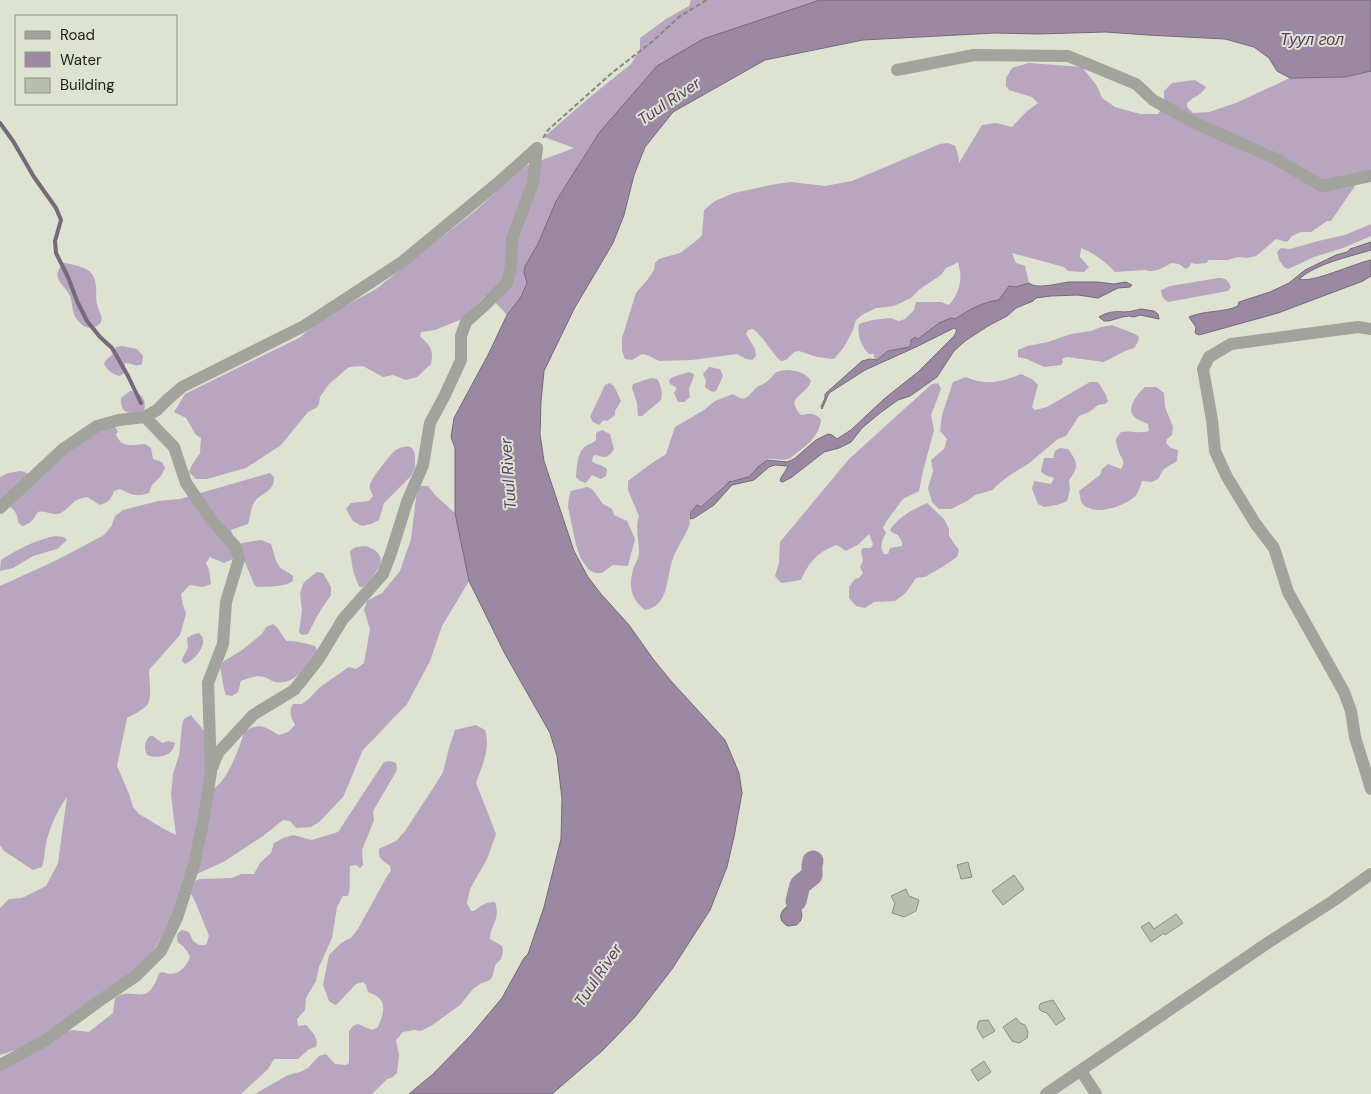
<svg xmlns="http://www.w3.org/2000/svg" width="1371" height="1094" viewBox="0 0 1371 1094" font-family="'DM Sans',sans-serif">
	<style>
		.forest { fill: #b8a5bf }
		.water { fill: #9b89a3; stroke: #75697a }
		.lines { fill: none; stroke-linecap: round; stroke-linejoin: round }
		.stream { stroke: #75697a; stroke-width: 4 }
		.river { stroke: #9b89a3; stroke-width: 21 }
		.building { fill: #b9bdac; stroke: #8b8f80 }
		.path { stroke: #85897d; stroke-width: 2; stroke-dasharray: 5 2.5; stroke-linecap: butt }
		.minor { stroke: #a1a39c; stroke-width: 12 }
		.labels { text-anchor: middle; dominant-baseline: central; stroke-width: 4; stroke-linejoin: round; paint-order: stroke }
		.water-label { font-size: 16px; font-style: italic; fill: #593c63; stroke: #dde2d1 }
	</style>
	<rect width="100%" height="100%" fill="#dde2d1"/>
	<g class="forest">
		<path d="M691,0H820L703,39L599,133L556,200L538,244L525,266L524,272L527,282L521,297L507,315L491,298L485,296L462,319L435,330L421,332L420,336C430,346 434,349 431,364L417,377L406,380L393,375L383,377L363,366L349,367L329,384L320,397L319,404L316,408L308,412L281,445L269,453L246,468L207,479H196L189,472L192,465L200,453L201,438L196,435L186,418L174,412L185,394L299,338L327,316L376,289L475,211L526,166L574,148L544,137L590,97L631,64L640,49V38L666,19L689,6Z"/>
		<path d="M1029,63L1082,67L1097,86L1102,98L1115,107L1140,114H1158L1164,105V91L1172,83L1195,80L1206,87C1200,97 1195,95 1187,103V107L1193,113L1209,112L1236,103L1290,78L1345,77L1371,71V175L1357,183L1331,221H1327L1311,232H1301L1292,236L1287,242L1276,239L1256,256L1248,258L1238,257L1228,260H1209L1206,263L1197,264L1191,263L1189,267L1186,269L1179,264L1171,263C1163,268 1154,273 1145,270L1115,272C1106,262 1094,253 1081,248L1080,257L1089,267L1084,272L1068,271L1064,267L1012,253L1016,263L1025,266L1029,283L1016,287L1009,286L999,300C982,302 969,310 955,319L951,318L939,323L918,339L915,337L911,340L910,347L888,351L877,360L874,358V354H869C861,346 857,335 859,324L872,320L890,318L899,321L905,319L914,310L916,302H941L949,305C960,292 963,279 958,262L953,265L946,268L941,275L920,289L911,298L894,306L876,308L862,315L856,320L853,330L844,347L834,359L817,357L799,351L794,352L786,360L781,361C770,352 765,338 753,329L748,330L746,334L755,349L756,356L752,360L746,359L737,354L692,360L659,361L647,355L642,354L632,360L625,359L622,351V338L636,293L648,279L654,270L655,263L659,259L680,253L696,241L702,235L704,210L715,201L734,193L776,184L791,182L825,186L852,181L940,144L948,143L955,146L958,154L959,163L982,125L996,123L1012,127L1026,112L1038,103L1032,97L1009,90L1006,86V78L1012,68Z"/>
		<polygon points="1371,224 1371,236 1343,248 1314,257 1295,266 1288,269 1284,267 1279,260 1277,252 1281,248 1290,249 1318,241 1345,235"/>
		<path d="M63,263C69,263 84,267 89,271C99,279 95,293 97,304C98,312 108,321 95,327C85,331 75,320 73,311C72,306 72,301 70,296C65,284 49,279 63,263Z"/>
		<path d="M1218,278C1226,278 1228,280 1231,287L1228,291L1168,302C1162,298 1162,296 1161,290L1170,286Z"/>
		<polygon points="1112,325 1135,334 1139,337 1138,342 1134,348 1125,351 1104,362 1067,357 1062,359 1063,362 1061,365 1044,367 1027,359 1018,357 1018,350 1027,346 1048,342 1071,334 1091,331 1101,327"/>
		<path d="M122,346L137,349L143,356L142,364C136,368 131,362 125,363V372L120,376C113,375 107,370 104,364L106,360L112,355L116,347Z"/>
		<path d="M709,367L720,369L723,376L716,391C711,393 709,390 705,387L706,381L703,374Z"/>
		<path d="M788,370C798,371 806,373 811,381C805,398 784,396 801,415C809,414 816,412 821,420C819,435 810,443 798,452C795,454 791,458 788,459C782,461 774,458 767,459L758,467L749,477L746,479L733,480L723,486L701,507L697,505C695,508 691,511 690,514C689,518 690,522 689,526C685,537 677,547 673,558C666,576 670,606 645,610C630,598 628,585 634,567C636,562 639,558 639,552C639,541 635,527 639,516L628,490V481L649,465L666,454L675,427L704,410L715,401L733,394C745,403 747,397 755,389C757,386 762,385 765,383C777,375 770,371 788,370Z"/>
		<path d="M689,372L694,374C693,385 687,384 690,397L684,402H678L674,393L677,388L670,384L669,380L673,377Z"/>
		<path d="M1021,374L1032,379L1038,385L1032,407L1035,410L1047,407L1090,382H1098L1106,395L1108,401L1105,404L1098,405L1089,412L1079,416L1066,436L1058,439L1028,464L1010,475L996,486L993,490L975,495L967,501L951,509H939L932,502L928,488L933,471L931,460L944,449L947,439L940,431L942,415L953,382L966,377C985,386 1002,382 1021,374Z"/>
		<path d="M651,378L657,379C661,385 663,393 661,400L642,416H638L637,403L632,388L633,384Z"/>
		<polygon points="610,383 614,386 621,401 615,411 615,415 607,421 604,420 599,425 593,422 590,417 605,385"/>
		<path d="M938,383L941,389L931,415L934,430L923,471L919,491L903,499L888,519L883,528L886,533C882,540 879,547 884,554H888L890,548L902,546V542L898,535L893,533L890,530C898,517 914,509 927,503L944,519L949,529V536L959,550L957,557C948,563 938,570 928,575C925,578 920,577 916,578L908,590L902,596L895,601L874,602L865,608L856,606L849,598V587L855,579L859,578L863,573L860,567L863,561L861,551L863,548H871L873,544L869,534L859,544L846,551L837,545C817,552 810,561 801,580L781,583L775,576L779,563L780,542L849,459L932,384Z"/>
		<path d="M1145,387H1156L1164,393L1165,407L1173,427L1172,435L1167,439L1166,443L1171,448L1178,450L1177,461L1164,469L1158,479L1152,482L1142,481C1140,488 1138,494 1133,498C1122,507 1092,517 1082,503C1080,500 1080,495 1079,491L1100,475L1102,469L1108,464L1121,469C1126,460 1122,461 1119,452C1117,448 1116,443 1116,439L1121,432C1131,430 1139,434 1149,431L1148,424C1145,422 1140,421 1137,419C1123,411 1138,393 1145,387Z"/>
		<path d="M130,391C141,392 147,400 144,411C131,414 120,416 121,398Z"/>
		<path d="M112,425L116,428L118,432L116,434C121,449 132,445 145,444L151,448L153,459L162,462L165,468L161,476L152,485L149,493C136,497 132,495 120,489L114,491C111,500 108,502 100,505L87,497C82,498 78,499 75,501C69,506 65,512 58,514C51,515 45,510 38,512C33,520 31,524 22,526L18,522C18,511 10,505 0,503V477L8,473L21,471L30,474L43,473L94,432Z"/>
		<path d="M602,430L610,434L614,449C609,458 605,458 596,455L593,456L592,461C596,465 602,464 607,469L606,476L601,479L592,475L586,483L580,481L576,477C577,468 577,451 586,446C590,443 593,444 596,440V433Z"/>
		<path d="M408,446L412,448L415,454V467L411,476L384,503L379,520L371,524L362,526L353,521L346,509L351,503L369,501L373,496C372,493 369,489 370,485C371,479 391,453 396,450C400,447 404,447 408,446Z"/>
		<path d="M1060,448L1068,449C1078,462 1079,468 1069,480L1070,490L1067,501L1057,505L1044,507L1038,504L1032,489L1034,481L1051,484L1054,478L1045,475L1041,471L1044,458H1053L1055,451Z"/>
		<path d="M270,473L274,477C275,491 263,492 255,501C251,506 250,518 248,524L231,530L233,536V559L224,563L210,557L206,563L209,570L211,584L203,587L190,585L181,594L183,605L186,614L180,635L149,670C149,679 152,696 148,704C143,710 133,715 127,718L117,766L129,794L133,807L139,814L164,829L176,835L171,795L173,774L179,756L182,726L184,719L191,715L209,737L211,790C226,785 240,747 244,732C260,722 264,726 279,735L288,732L295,725C291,717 288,712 293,704H302L310,698L320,687L349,667L356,669L364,663L370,629L364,610L367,601L382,593L400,571L411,539L416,498L419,486H428L436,496L455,513L469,581L442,626L430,661L407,704L363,750L343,797L319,822L311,827L296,828L290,821L283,820L263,836L225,861L195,875L148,961L36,1043L0,1055V908L9,899L22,898L46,886L58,863L67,797C58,809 49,828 46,844C44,852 45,859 42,867L33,870L4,851L0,845V586L57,560L104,535L112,525L115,516L123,510L158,501L180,499Z"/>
		<polygon points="587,487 592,489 603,504 612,509 614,515 627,521 635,539 628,566 613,565 602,573 595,573 589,570 581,559 576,545 568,507 569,497 571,491"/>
		<path d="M55,536L64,537L67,540L57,549L33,556L13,568L0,571L1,560C18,549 35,540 55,536Z"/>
		<path d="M261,540L271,544C274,552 275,564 282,569C286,572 289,572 293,576V581C282,588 269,586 257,587L254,584L239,548L242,543Z"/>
		<path d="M366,546C394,556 376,573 363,587H359L353,571L350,551L356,547Z"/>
		<polygon points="317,572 323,573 331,587 331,595 317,616 308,634 302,635 299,632 302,611 300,593 304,582"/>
		<path d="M273,624C281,629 280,635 287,641C297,641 305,643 315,646L318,652C307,665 295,686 275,682C271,681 268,678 264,677C257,675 248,678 241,681L238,692L232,696L226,695L224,689L220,666L224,661L242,650L262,634L266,627Z"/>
		<path d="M199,633C201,636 203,636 203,640C204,649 193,661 185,664L182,661L183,657L188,648L187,638L192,635Z"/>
		<path d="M476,725L485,730C491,749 482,765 476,783L496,834L487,859L470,889L467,903L471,911H474C481,906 485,902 495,902C501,920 490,925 490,939L502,946L503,952L501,959L495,965L493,975L490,980L480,984L473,989L460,1005L431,1026L421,1031L414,1030L403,1032L396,1040L399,1055L397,1073L393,1077L387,1079L372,1094H255L288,1075L300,1072L308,1068L319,1056L326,1054L335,1064L346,1065L349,1063V1031L353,1026L358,1024L372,1030L378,1027C385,1010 388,999 368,992L366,985L363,982L356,984L336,1005L333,1004L329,1001L323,985L329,955L341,943L351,938L358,929L386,878L391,871L390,866C383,860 378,860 379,849L396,841L405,831L439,779L443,772L449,748L455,730Z"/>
		<path d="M150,736H153L162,743L169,741L175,743C173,757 157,759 147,755C144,748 144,742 150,736Z"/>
		<path d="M390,761L396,763L397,770L373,811L374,820L362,850L363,865L360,868L356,865L350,866C349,875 351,889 348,896H343L337,907L332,938L319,967L316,981L306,998L305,1010L297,1019L298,1026L306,1025C312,1032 319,1038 316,1047L309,1049L298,1059H274L268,1069L241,1094H0V1069L58,1034L73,1030L89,1032L113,1013L115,998C133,984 147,1011 159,973L163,972C176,978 186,968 190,957C189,954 188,952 186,950C181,942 176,946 177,934L182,930L189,932L193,941L199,945H206L209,936L195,901L191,894L195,881L200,879L232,878L241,874H254L260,863L271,853L274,843L283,838L293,835L312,840L338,832L384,762Z"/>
	</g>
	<g class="water">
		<polygon points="820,0 1371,0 1371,71 1345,77 1290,78 1277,71 1269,58 1254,47 1225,39 1147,35 1106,32 1038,34 995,33 863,40 765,60 673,112 645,147 634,175 624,215 613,243 574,309 544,371 541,401 540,434 544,461 574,551 588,577 601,594 629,625 653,659 671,681 725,740 739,773 742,793 734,837 727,867 710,910 672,969 635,1017 603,1050 552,1094 409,1094 433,1074 471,1035 502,998 524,958 528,954 544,907 561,839 562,799 557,756 550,733 505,654 469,581 455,513 455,448 451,437 454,418 488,355 507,315 521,297 527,283 524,272 525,266 538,244 556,201 599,133 657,66 703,39"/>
		<path d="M1371,242V250C1349,257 1317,263 1299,279C1311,284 1355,263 1371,260V276L1363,281L1278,313L1199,335L1195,333L1196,327L1189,317C1205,310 1223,313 1238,306L1239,302L1270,292L1289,283L1305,270L1336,255L1347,252L1350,249Z"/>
		<path d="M1069,282H1097L1114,284L1126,282L1132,285L1130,287L1118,288L1098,298L1078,295L1051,296L1036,298L1033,301L1016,308L1007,316L988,326L965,341L954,351L937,377L910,396L898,400L880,413L862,428L851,442L839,448L824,452L792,477L783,482L780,481C781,475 786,472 788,466L775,465L769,467L754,480L732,485L714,505L694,518L690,519L691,512L697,505L701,507L729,482L749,477L758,467L767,460L787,462L794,459L816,440L828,434L832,435L837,439L851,430L884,399L918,372L954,336L957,330L954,328L916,347L865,370L829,393L822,409L821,407L825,398V394L862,361L870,359L877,360L888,351L910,347L911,340L915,337L918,339L939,323L951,318L955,319C969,310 982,302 999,300L1009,286L1016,287L1029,283C1037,290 1059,283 1069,282Z"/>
		<path d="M1141,309L1154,311L1158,314L1159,319L1140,315L1134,317L1129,316L1122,317L1109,321H1104L1099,317C1107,312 1115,311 1124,312C1130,312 1136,310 1141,309Z"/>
		<path d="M796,901C801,908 806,919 796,925C794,925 790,926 788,926C785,925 784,923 782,921C777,911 789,905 796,901Z"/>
	</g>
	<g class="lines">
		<polyline class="stream" points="0,123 13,141 34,177 56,208 61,220 55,241 56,253 68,277 77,301 87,321 100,337 112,348 128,376 141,403"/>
		<polyline class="river" points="796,901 800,885 812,875 812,865 813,861"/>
	</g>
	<g class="building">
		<polygon points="968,862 972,877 961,879 957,865"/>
		<polygon points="1014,875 1024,889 1003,905 992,891"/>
		<polygon points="906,889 909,896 919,900 916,911 904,917 892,913 895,903 891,896"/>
		<polygon points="1176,914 1183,923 1165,935 1164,933 1151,942 1141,927 1149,922 1154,929"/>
		<polygon points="1053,1000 1065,1019 1056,1025 1047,1013 1041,1011 1039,1008 1040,1004 1042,1003"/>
		<polygon points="1016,1018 1020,1023 1025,1025 1028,1032 1027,1038 1019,1043 1012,1041 1003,1027"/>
		<polygon points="988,1020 995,1031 983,1038 977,1028 979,1021"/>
		<polygon points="984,1061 991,1072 978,1081 971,1070"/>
	</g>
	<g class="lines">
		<polyline class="path" points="543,138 548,130 613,72 653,41 680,16 707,0"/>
		<g class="minor">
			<polyline points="897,70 974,55 1068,56 1136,84 1153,100 1193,122 1276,159 1322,186 1371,176"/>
			<polyline points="1371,329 1358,327 1231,344 1209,357 1203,369 1212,420 1215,451 1227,477 1255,523 1274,548 1288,592 1344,692 1351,711 1355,737 1371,789"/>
			<polyline points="0,508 63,449 97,426 119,420 145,417 157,410 167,400 182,387 304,326 402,262 499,182 537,148"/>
			<polyline points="212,768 218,753 253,715 294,690 318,660 343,619 383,574 391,553 407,502 423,465 430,423 445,395 461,360 461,336 466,322 485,305 507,283 511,267 512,239 533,183 537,148"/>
			<polyline points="0,1065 46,1040 102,999 136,976 161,951 177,918 194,865 204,817 211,772 208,683 223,644 226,602 239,559 236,547 213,522 186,483 174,447 145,417"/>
			<polyline points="1081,1071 1096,1094"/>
			<polyline points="1046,1094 1269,942 1333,901 1371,874"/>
		</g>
	</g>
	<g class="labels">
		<g class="water-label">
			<text x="1312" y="39">Туул гол</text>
			<text transform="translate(669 101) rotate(-34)">Tuul River</text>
			<text transform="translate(508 474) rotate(-94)">Tuul River</text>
			<text transform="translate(598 975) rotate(-56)">Tuul River</text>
		</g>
	</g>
	<rect x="15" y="15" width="162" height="90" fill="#dde2d1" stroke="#909487"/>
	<rect x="25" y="31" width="25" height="8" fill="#a1a39c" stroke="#909487"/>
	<text x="60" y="40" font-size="15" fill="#1d1f19">Road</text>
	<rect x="25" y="52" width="25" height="15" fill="#9b89a3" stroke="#909487"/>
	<text x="60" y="65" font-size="15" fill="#1d1f19">Water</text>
	<rect x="25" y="78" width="25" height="15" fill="#b9bdac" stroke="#909487"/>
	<text x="60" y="90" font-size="15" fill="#1d1f19">Building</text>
</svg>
